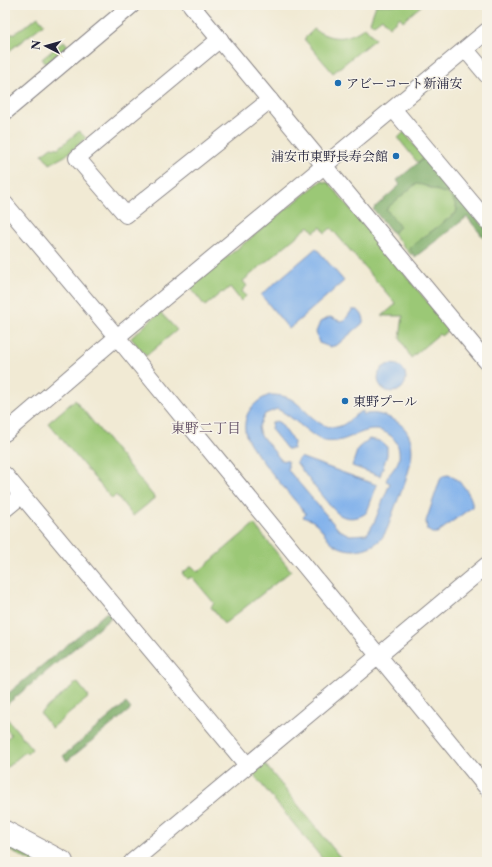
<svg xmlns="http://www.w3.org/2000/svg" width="492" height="867" viewBox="0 0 492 867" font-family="'Libre Caslon Text','Noto Serif JP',serif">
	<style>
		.green { fill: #9bc876; stroke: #5e7558 }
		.forest { fill: #7cac67; stroke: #4f6751 }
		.water { fill: #7fb0eb; stroke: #506993; fill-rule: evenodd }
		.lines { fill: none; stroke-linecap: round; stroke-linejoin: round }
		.street-casing { stroke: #8a8688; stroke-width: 18 }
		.secondary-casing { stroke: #8a8688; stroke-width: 24 }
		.street { stroke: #fff; stroke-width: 16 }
		.secondary { stroke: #fff; stroke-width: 22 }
		.poi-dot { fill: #1f6fb2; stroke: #f7f3e8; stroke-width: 1.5 }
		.labels { text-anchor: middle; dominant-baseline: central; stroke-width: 3; stroke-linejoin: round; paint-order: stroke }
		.poi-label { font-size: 13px; fill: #22223b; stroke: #f7f3e8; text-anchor: start }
		.neighbourhood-label { font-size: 14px; fill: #5e4b62; stroke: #f7f3e8 }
	</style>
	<rect width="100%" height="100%" fill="#f7f3e8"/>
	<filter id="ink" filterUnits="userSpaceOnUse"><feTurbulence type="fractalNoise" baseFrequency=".025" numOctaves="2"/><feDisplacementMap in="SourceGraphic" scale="8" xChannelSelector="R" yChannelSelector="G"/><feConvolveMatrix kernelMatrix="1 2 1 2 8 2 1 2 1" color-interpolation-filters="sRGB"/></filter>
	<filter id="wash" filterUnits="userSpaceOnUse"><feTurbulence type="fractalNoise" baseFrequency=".012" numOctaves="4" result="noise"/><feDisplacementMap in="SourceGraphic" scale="16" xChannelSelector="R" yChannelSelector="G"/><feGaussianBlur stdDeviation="0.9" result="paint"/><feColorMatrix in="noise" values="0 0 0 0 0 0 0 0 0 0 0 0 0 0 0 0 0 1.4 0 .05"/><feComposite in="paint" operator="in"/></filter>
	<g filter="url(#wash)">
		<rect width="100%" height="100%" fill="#f1ead4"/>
		<g class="green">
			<polygon points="376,5 422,5 403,21 400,17 389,27 382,18 373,25 370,22"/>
			<polygon points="38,17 44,24 9,51 5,47 5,36 15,33"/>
			<path d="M365,27L375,39L333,73L304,39L314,29C332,41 348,40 365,27Z"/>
			<polygon points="64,41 68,46 46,64 42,59"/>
			<polygon points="79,131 86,138 65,156 50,164 42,154 51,147 59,148"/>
			<polygon points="404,132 424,158 418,163 398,138"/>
			<polygon points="428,170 462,211 411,255 377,214"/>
			<polygon points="321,181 329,183 450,329 441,336 439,334 411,358 400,338 403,316 382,316 396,304 331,228 325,233 321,227 314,232 309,226 243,281 247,286 242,291 246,296 241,301 230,287 223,293 222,292 205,306 190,287"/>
			<polygon points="160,312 177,330 146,356 131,338"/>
			<polygon points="75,400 155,498 133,516 116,495 112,499 48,423"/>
			<polygon points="254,524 291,571 224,624 211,607 214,603 192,577 187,579 182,573 192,566 198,572"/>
			<polygon points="77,682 89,697 52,728 40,713"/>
			<polygon points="5,716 32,749 27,754 25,752 5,769 5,740 11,735 5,727"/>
			<polygon points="264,763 344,862 325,862 253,774"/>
			<polygon points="5,840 47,862 32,862 5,848"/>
		</g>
		<g class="forest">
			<path d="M424,158L487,230V242L467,217L415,257L409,248L456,213L457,209L451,194C437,193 429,185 416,184L386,209L400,227L393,233L373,209L400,185L397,180Z"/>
			<polygon points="107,612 112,617 5,706 5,696"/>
			<polygon points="126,703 131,709 67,761 63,756"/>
		</g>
		<g class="water">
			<polygon points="316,248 344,281 289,329 261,295"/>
			<polygon points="352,310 358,310 363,316 364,320 362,324 337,345 330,347 319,343 316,332 320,322 330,317 340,321 345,320"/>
			<circle cx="392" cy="378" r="14"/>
			<path d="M270,395C279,395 287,396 294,401C307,410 319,430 337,427C348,425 353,414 363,411V415C372,412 381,414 390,418C429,435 406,479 395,507C391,517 388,532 380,540C372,548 356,552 345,549C325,544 327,531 314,522C311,519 306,519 303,517L306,514C294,499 250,450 246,435C241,416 253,401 270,395ZM277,409C293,416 313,439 325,441C349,446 368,418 391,436C397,441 400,449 399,458C398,467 388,473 386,481L390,483L374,523L367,534L350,535L339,530L288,470V461L281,460L260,434L258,428L265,414Z"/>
			<polygon points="276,421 280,423 294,442 293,449 287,449 271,429 272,423"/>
			<polygon points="369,439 380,441 387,447 387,455 380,476 352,466 358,448"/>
			<path d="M300,457L377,485L367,512C361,518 348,520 340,515C332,511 304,473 296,462Z"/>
			<path d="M448,475C459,478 474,496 472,507L437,533H432L427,530L426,521L440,480L443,476Z"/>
		</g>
	</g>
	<g filter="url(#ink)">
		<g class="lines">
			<defs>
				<g id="street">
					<polyline points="191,5 487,362"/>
					<polyline points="220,39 77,158 126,215 270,100"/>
					<polyline points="466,50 487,75"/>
					<polyline points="394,110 487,221"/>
					<polyline points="5,112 132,5"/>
					<polyline points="5,204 126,348 487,788"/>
					<polyline points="5,433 117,337 487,31"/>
					<polyline points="5,475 247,765"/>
					<polyline points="5,509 22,495"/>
					<polyline points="132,862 487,565"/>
				</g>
				<polyline id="secondary" points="5,832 62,862"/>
			</defs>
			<use href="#street" class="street-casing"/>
			<use href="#secondary" class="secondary-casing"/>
			<use href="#street" class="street"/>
			<use href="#secondary" class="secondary"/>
		</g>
	</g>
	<g class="poi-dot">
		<circle cx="338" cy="83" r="4"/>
		<circle cx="396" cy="156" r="4"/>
		<circle cx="345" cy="401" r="4"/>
	</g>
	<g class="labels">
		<g class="poi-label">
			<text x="346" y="83">アビーコート新浦安</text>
			<text x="388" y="156" text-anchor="end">浦安市東野長寿会館</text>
			<text x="353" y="401">東野プール</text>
		</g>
		<g class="neighbourhood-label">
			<text x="206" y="428">東野二丁目</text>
		</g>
	</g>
	<rect width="492" height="867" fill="none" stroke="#f7f3e8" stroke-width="20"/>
	<g transform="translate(46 46) rotate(276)" stroke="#f7f3e8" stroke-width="3" paint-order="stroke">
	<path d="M0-3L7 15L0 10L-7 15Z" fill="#22223b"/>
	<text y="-6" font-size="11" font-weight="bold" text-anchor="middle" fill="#22223b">N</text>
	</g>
</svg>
